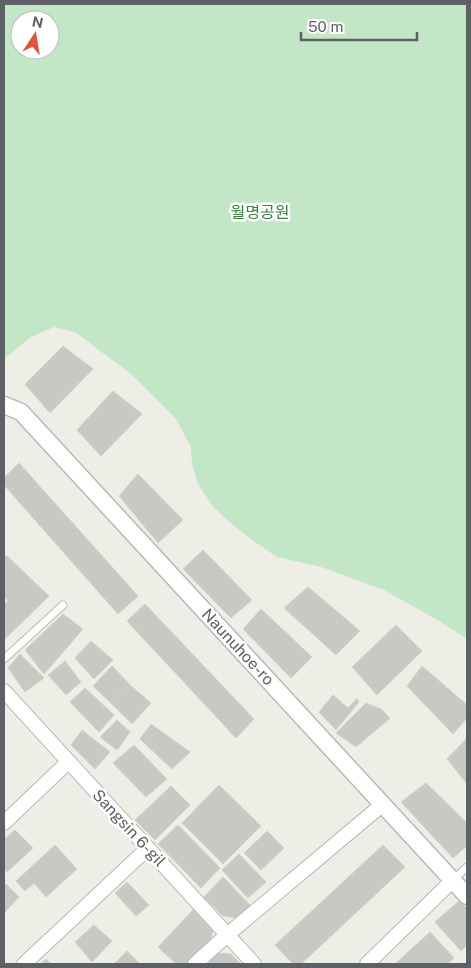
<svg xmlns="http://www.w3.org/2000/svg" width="471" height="968" viewBox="0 0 471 968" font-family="'Public Sans','Noto Sans KR',sans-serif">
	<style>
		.green { fill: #c3e6c6; fill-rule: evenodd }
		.building { fill: #cac8c3; stroke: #d4d0c4 }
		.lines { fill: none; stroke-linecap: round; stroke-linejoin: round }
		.service-casing { stroke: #b6b8bc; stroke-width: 9 }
		.minor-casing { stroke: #b6b8bc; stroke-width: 16 }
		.tertiary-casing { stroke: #b6b8bc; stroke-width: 19 }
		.service { stroke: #fff; stroke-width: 7 }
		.minor { stroke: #fff; stroke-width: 14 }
		.tertiary { stroke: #fff; stroke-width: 16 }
		.labels { text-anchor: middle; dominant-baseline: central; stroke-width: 5; stroke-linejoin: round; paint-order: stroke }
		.park-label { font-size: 16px; fill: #378341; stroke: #fff }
		.street-label { font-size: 16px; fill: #5d6066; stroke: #fff }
	</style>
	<rect width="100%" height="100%" fill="#efeee6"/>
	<path class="green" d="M4,4H467V639L439,621L384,590L321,567L277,557L252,540L227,520L212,505L198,484L192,464L191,447L176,419L131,374L75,332L54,327L31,337L4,359ZM20,20H50V50H20Z"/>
	<g class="building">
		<polygon points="63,346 93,369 50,413 25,384"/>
		<polygon points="113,391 142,414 101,456 77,430"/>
		<polygon points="19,463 138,596 118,614 4,485 4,478"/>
		<polygon points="138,474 183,520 158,543 119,496"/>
		<polygon points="203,550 252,600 231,618 183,569"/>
		<polygon points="6,555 49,596 4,640 4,604 8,601 4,596 4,557"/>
		<polygon points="308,587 360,631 336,655 284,608"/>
		<polygon points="145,604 254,719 236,738 127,621"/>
		<polygon points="261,609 312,657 291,678 243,629"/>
		<polygon points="63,614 83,629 44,674 25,650"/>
		<polygon points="396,625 422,651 377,695 352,667"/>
		<polygon points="91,641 113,660 94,679 75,658"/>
		<polygon points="20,654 44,678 25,692 8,668"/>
		<polygon points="65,661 81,682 66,695 48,675"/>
		<polygon points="112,666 130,685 111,703 93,686"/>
		<polygon points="422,666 467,705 467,718 453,734 407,686"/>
		<polygon points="130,685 151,703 132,724 111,703"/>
		<polygon points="85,688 114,715 99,732 70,702"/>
		<polygon points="333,695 348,708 357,698 359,702 336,730 319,712"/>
		<polygon points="366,703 381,709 390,718 356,747 336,733"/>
		<polygon points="117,720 130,732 117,750 100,737"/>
		<polygon points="151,724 190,752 172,769 140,739"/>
		<polygon points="82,730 110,752 95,769 71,745"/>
		<polygon points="467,738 467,784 447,759"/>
		<polygon points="134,745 167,779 146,797 113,763"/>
		<polygon points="426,783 467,823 467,846 453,858 401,802"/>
		<polygon points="219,785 261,826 223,864 182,823"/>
		<polygon points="171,786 190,805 155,840 135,820"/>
		<polygon points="178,825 220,868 201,888 158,844"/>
		<polygon points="15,830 33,848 7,872 4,868 4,835 6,838"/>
		<polygon points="267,831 284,848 261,870 244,853"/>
		<polygon points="55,845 77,869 46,897 34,883 25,891 16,881"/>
		<polygon points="383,845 405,867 301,964 293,964 275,945"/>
		<polygon points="239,854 266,882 248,898 222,870"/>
		<polygon points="223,877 250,905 237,918 223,916 204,897"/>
		<polygon points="127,882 149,905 136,916 115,893"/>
		<polygon points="6,884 19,897 5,912 4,910 4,886"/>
		<polygon points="459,901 467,909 467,945 461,951 435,922"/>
		<polygon points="194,909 213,927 211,940 188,964 176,964 158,947"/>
		<polygon points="94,925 112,941 92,962 75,942"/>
		<polygon points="430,932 454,958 447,964 395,964"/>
		<polygon points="127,951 140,964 114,964"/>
		<polygon points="216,953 231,954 241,964 211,964 208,960"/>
		<polygon points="46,959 51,964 41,964"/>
	</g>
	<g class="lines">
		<defs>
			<g id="service">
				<polyline points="4,659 63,605"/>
				<polyline points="453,880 467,867"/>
			</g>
			<g id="minor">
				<polyline points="4,691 254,964"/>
				<polyline points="4,823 68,762"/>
				<polyline points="24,964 148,848"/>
				<polyline points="195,964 227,935 383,804"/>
				<polyline points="367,964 453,880"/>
			</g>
			<polyline id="tertiary" points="4,405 21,412 467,896"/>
		</defs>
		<use href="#service" class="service-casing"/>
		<use href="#minor" class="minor-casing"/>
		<use href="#tertiary" class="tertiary-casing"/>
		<use href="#service" class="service"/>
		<use href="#minor" class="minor"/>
		<use href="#tertiary" class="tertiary"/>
	</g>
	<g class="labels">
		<g class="park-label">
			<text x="260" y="212">월명공원</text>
		</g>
		<g class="street-label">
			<text transform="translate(238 647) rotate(47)">Naunuhoe-ro</text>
			<text transform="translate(129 828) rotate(47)">Sangsin 6-gil</text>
		</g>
	</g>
	<rect width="471" height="968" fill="none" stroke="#5d6066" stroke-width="10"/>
	<g transform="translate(35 35) rotate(12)"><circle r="24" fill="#ffffff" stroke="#bebfc2"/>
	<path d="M0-4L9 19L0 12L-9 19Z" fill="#e45237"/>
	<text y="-8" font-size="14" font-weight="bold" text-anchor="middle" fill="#5d6066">N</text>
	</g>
	<path d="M301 32v8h116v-8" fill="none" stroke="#5d6066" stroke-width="2.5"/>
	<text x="308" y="32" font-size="15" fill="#5d6066" stroke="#ffffff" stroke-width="4" paint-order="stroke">50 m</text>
</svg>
